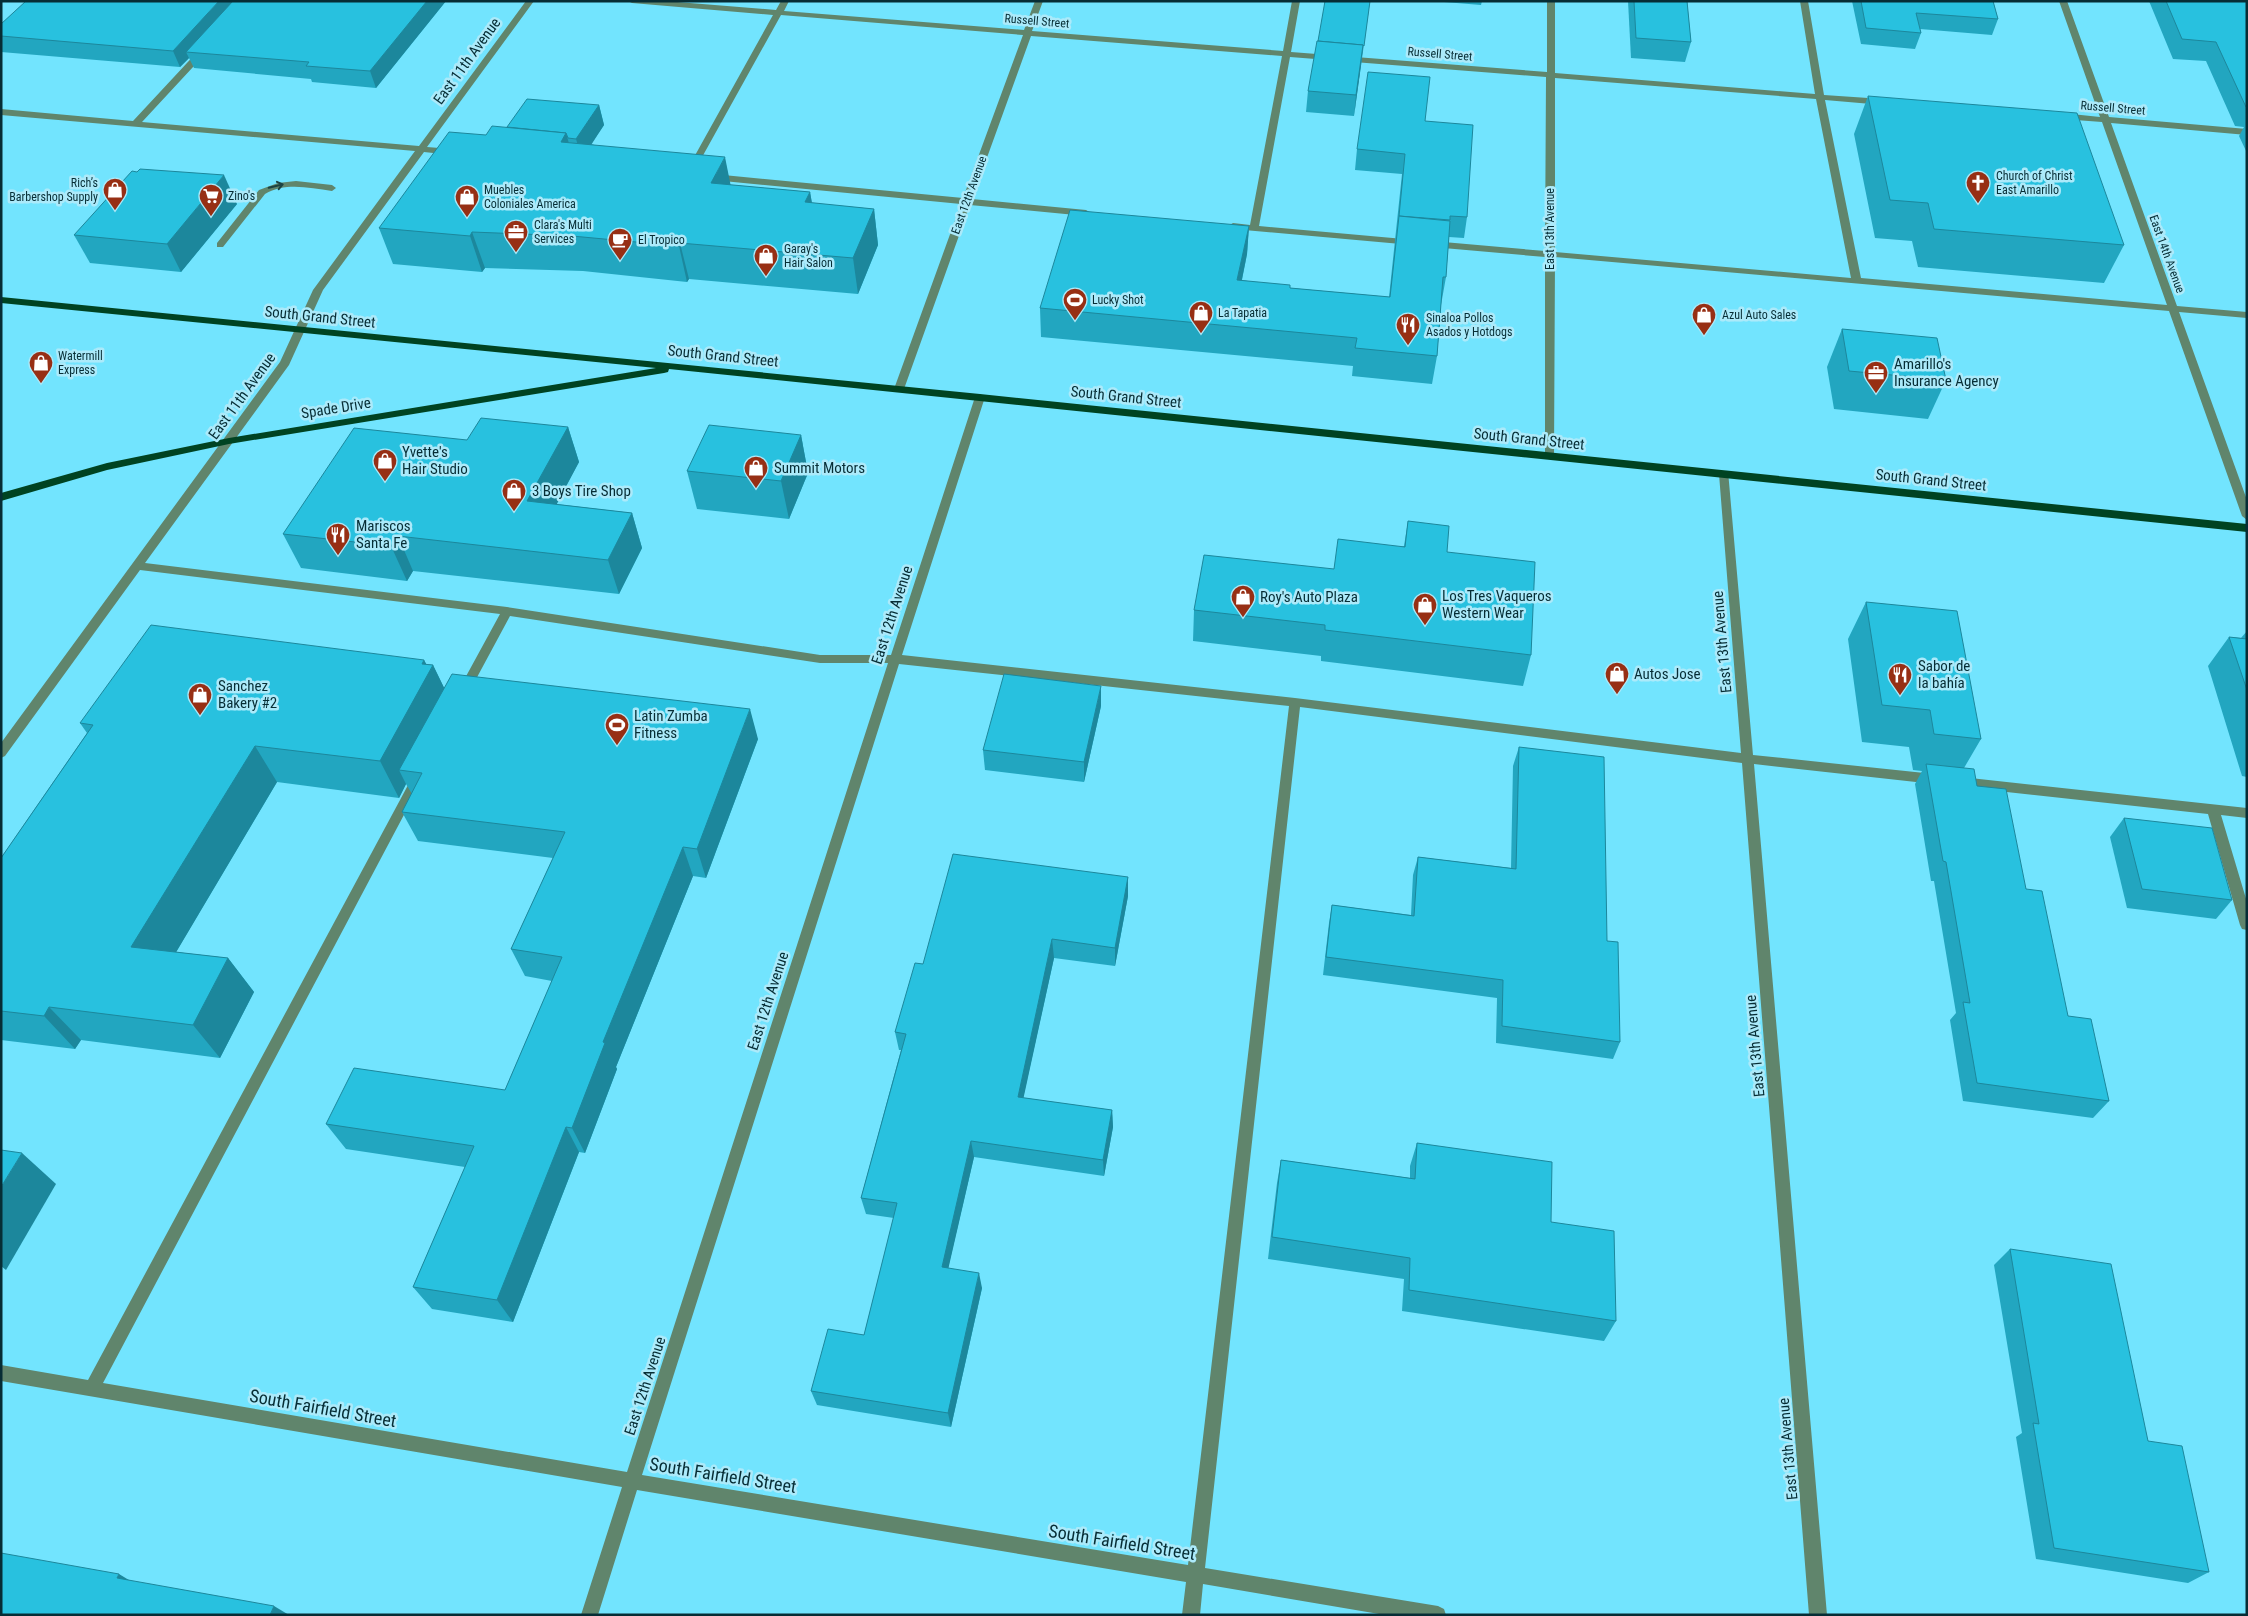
<svg xmlns="http://www.w3.org/2000/svg" width="2248" height="1616" viewBox="0 0 2248 1616" font-family="'Roboto Condensed',sans-serif">
	<style>
		.lines { fill: none; stroke-linecap: round; stroke-linejoin: round }
		.minor { fill: #60856c; fill-rule: evenodd }
		.major { fill: #004322; fill-rule: evenodd }
		.wall { fill: #22a6c0 }
		.shaded-wall { fill: #1c879c }
		.building { fill: #28c1df; stroke: #1c879c }
		.oneway { stroke: #1c4343 }
		.labels { text-anchor: middle; dominant-baseline: central; stroke-width: 5; stroke-linejoin: round; paint-order: stroke }
		.far-street-label { font-size: 12px; fill: #062d35; stroke: #aceafa }
		.far-poi-label { font-size: 12px; fill: #062d35; stroke: #aceafa; text-anchor: start }
		.street-label { font-size: 15px; fill: #062d35; stroke: #aceafa }
		.poi-label { font-size: 15px; fill: #062d35; stroke: #aceafa; text-anchor: start }
		.near-street-label { font-size: 18px; fill: #062d35; stroke: #aceafa }
	</style>
	<rect width="100%" height="100%" fill="#72e4fe"/>
	<g class="lines">
		<g class="minor">
			<path d="M526,1H534L427,147L452,149L456,152L452,155L424,152L323,290L289,365L145,563L507,607L820,655H891L975,397L980,394L985,397L902,655L1295,698L1741,753L1719,474L1720,471H1728L1753,755L1934,774L1938,776L1940,779L1938,782L1934,784L1754,764L1827,1615H1809L1742,763L1300,707L1205,1568L1438,1606L1444,1609L1446,1615H1385L1203,1584L1200,1615H1182L1186,1582L637,1490L598,1615H581L622,1487L1,1381V1365L88,1380L414,774H422L424,777L103,1383L627,1472L888,663H820L510,616L468,694L464,695L458,691L500,614L140,570L5,756L1,758V743L280,362L313,290L415,151L1,115V109L133,121L200,49H206V53L142,122L419,146ZM899,664L1289,706L1188,1565L642,1475Z"/>
			<path d="M628,1H665L776,10L781,1H789L784,11L1024,30L1035,1H1043L1032,31L1283,51L1292,1H1300L1291,52L1547,72V1H1555V73L1815,94L1800,1H1808L1824,95L1883,99L1887,102L1883,105L1825,100L1861,278L2167,305L2102,122L2062,119L2058,116L2062,113L2100,117L2059,1H2067L2109,117L2247,129V135L2111,123L2177,306L2247,312V318L2179,312L2247,500V520L2242,516L2169,311L1555,257L1554,456L1553,458H1545V257L1432,247L1427,244L1432,241L1545,251L1546,77L1290,57L1259,226L1415,240L1417,242L1412,245L1233,229L1228,226L1233,223L1250,225L1282,56L1031,36L972,199L1086,210L1091,213L1086,216L970,205L904,389L903,391H895L894,389L961,204L713,180L709,177L713,174L963,198L1023,35L781,15L696,168L692,171L688,168L773,15L632,3ZM1555,78L1816,99L1851,278L1555,252Z"/>
			<path d="M296,181L332,185L336,188L332,191C309,188 286,182 265,194L223,247H217V243L259,190L278,183Z"/>
			<polygon points="1961,777 2247,808 2247,818 2221,815 2247,902 2247,930 2242,929 2240,925 2208,814 1961,787 1957,785 1955,782 1957,779"/>
		</g>
		<polygon class="major" points="1,297 980,394 2247,524 2247,532 669,369 668,372 664,373 229,444 107,470 1,501 1,493 107,463 229,438 656,368 1,303"/>
	</g>
	<g class="wall">
		<polygon points="446,1 376,88 312,82 311,79 194,68 189,58 180,67 1,52 1,24"/>
		<polygon points="1370,1 1354,116 1306,112 1308,91 1318,41"/>
		<polygon points="1432,1 1482,1 1481,5"/>
		<polygon points="1628,1 1687,1 1691,42 1685,62 1631,58"/>
		<polygon points="1852,1 1993,1 1998,19 1992,35 1920,29 1921,33 1915,49 1861,44"/>
		<polygon points="2149,1 2247,1 2247,153 2239,136 2244,127 2235,126 2206,61 2173,59"/>
		<polygon points="1868,96 2124,245 2104,283 1918,267 1912,241 1875,238 1854,134"/>
		<polygon points="599,105 604,125 591,144 731,185 810,192 812,203 874,209 878,245 858,294 689,279 687,282 583,271 485,268 482,272 393,264 379,228 486,135 507,127"/>
		<polygon points="1425,121 1467,217 1464,238 1449,237 1446,277 1441,305 1437,356 1432,384 1352,376 1353,366 1041,337 1040,308 1249,226 1247,254 1242,280 1290,288 1389,297 1402,174 1355,170 1357,149"/>
		<polygon points="237,204 181,272 90,263 74,235"/>
		<polygon points="1842,329 1946,380 1928,419 1834,409 1827,367"/>
		<polygon points="568,427 579,462 556,504 632,513 642,548 619,594 413,571 407,581 301,568 283,534 467,440"/>
		<polygon points="801,435 808,473 789,519 697,509 687,471"/>
		<polygon points="1408,521 1447,552 1531,655 1523,686 1321,661 1321,656 1193,641 1194,610 1334,569 1404,546"/>
		<polygon points="1866,602 1981,739 1964,768 1977,786 2026,889 2068,1016 2109,1101 2093,1118 1963,1101 1950,1020 1956,1013 1934,881 1931,881 1915,784 1922,771 1913,770 1909,747 1862,742 1848,639"/>
		<polygon points="2247,631 2247,777 2242,776 2208,666 2229,637 2241,638"/>
		<polygon points="424,660 426,664 433,665 444,688 758,739 706,878 693,876 616,1067 617,1069 585,1153 579,1152 513,1322 432,1309 413,1287 465,1167 346,1149 326,1124 505,1090 552,981 525,976 511,949 553,858 418,841 402,812 412,794 406,784 399,798 277,782 176,952 228,958 254,992 220,1058 81,1040 75,1049 1,1040 1,858 87,733 80,723"/>
		<polygon points="1101,706 1084,782 985,770 983,750"/>
		<polygon points="1519,747 1607,941 1620,1042 1613,1059 1496,1043 1497,998 1323,975 1329,923 1332,905 1411,915 1413,875 1418,857 1511,868 1513,766"/>
		<polygon points="2124,818 2232,900 2216,919 2127,908 2110,837"/>
		<polygon points="1128,877 1128,896 1115,966 1054,958 1023,1098 1112,1110 1113,1127 1104,1176 974,1157 948,1268 982,1288 951,1427 817,1405 811,1391 864,1335 894,1218 866,1214 861,1198 901,1050 899,1050 895,1032 923,964"/>
		<polygon points="1417,1143 1551,1222 1616,1321 1604,1341 1402,1311 1404,1279 1268,1259 1277,1183 1281,1160 1410,1178 1410,1166"/>
		<polygon points="2010,1249 2148,1441 2209,1572 2188,1583 2036,1559 2016,1437 2022,1433 1994,1265"/>
	</g>
	<g class="shaded-wall">
		<polygon points="219,1 241,1 186,52 189,58 180,67 173,51"/>
		<polygon points="427,1 446,1 376,88 370,71"/>
		<polygon points="1363,45 1361,65 1354,116 1356,95"/>
		<polygon points="599,105 604,125 582,159 576,139"/>
		<polygon points="566,133 576,168 561,142"/>
		<polygon points="725,157 732,192 711,183"/>
		<polygon points="224,175 237,204 181,272 167,244"/>
		<polygon points="810,192 816,228 805,202"/>
		<polygon points="874,209 878,245 858,294 853,258"/>
		<polygon points="1249,226 1247,254 1236,308 1237,280"/>
		<polygon points="472,232 485,268 482,272 470,236"/>
		<polygon points="680,243 689,279 687,282 679,246"/>
		<polygon points="568,427 579,462 540,536 527,501"/>
		<polygon points="801,435 808,473 789,519 781,481"/>
		<polygon points="632,513 642,548 619,594 608,560"/>
		<polygon points="398,536 413,571 407,581 391,546"/>
		<polygon points="424,660 430,671 433,665 451,702 399,770 406,784 399,798 380,761"/>
		<polygon points="1101,686 1101,706 1084,782 1084,762"/>
		<polygon points="750,709 758,739 706,878 697,849"/>
		<polygon points="255,746 277,782 159,981 131,947"/>
		<polygon points="683,847 693,876 616,1067 617,1069 585,1153 572,1128 603,1042"/>
		<polygon points="1128,877 1128,896 1115,966 1115,948"/>
		<polygon points="1052,939 1054,958 1020,1114 1018,1097"/>
		<polygon points="228,958 254,992 220,1058 193,1025"/>
		<polygon points="49,1007 81,1040 75,1049 44,1016"/>
		<polygon points="1112,1110 1113,1127 1104,1176 1103,1160"/>
		<polygon points="566,1127 579,1152 513,1322 497,1300"/>
		<polygon points="971,1141 974,1157 945,1283 942,1267"/>
		<polygon points="22,1153 56,1184 6,1270 1,1266 1,1187"/>
		<polygon points="979,1273 982,1288 951,1427 948,1413"/>
		<polygon points="119,1574 147,1591 117,1578"/>
		<polygon points="274,1606 289,1615 270,1615"/>
	</g>
	<g class="building">
		<polygon points="26,1 219,1 173,51 1,36 1,24"/>
		<polygon points="233,1 427,1 370,71 306,66 309,62 186,52"/>
		<polygon points="1325,1 1370,1 1364,46 1363,45 1318,41"/>
		<polygon points="1634,1 1687,1 1691,42 1636,38"/>
		<polygon points="1861,1 1993,1 1998,19 1916,13 1921,33 1866,28"/>
		<polygon points="2166,1 2247,1 2247,107 2246,107 2216,42 2182,39"/>
		<polygon points="1317,41 1363,45 1356,95 1308,91"/>
		<polygon points="1368,72 1430,77 1425,121 1473,125 1467,217 1450,216 1450,220 1399,216 1405,154 1357,149"/>
		<polygon points="1868,96 2077,113 2124,245 1934,229 1928,203 1890,200"/>
		<polygon points="527,99 599,105 576,139 568,138 566,133 507,127"/>
		<polygon points="492,126 566,133 561,142 725,157 711,183 810,192 805,202 874,209 853,258 680,243 679,246 572,236 472,232 470,236 379,228 449,132 486,135"/>
		<polygon points="140,169 224,175 167,244 74,235 132,171 137,172"/>
		<polygon points="1070,210 1249,226 1237,280 1290,285 1290,288 1390,297 1399,216 1450,221 1446,277 1443,277 1437,356 1355,348 1357,338 1040,308"/>
		<polygon points="1842,329 1937,338 1946,380 1849,371"/>
		<polygon points="481,418 568,427 527,501 632,513 608,560 398,536 391,546 283,534 354,428 467,440"/>
		<polygon points="709,425 801,435 781,481 687,471"/>
		<polygon points="1408,521 1449,526 1447,552 1535,562 1531,655 1325,630 1325,625 1194,610 1204,555 1334,569 1338,539 1405,547"/>
		<polygon points="1866,602 1957,611 1981,739 1934,734 1930,710 1882,705"/>
		<polygon points="151,625 424,660 422,664 433,665 380,761 255,746 131,947 228,958 193,1025 49,1007 44,1016 1,1011 1,858 93,725 80,723"/>
		<polygon points="2229,637 2247,639 2247,690"/>
		<polygon points="452,674 750,709 697,849 683,847 603,1042 605,1043 572,1128 566,1127 497,1300 413,1287 474,1146 326,1124 354,1068 505,1090 562,957 511,949 565,832 402,812 422,773 399,770"/>
		<polygon points="1004,674 1101,686 1084,762 983,750"/>
		<polygon points="1519,747 1604,757 1607,941 1618,942 1620,1042 1502,1026 1503,980 1326,957 1332,905 1414,916 1418,857 1516,869"/>
		<polygon points="1926,764 1974,769 1977,786 2006,789 2026,889 2042,891 2068,1016 2091,1019 2109,1101 1977,1083 1963,1002 1970,1003 1946,862 1943,861"/>
		<polygon points="2124,818 2212,828 2232,900 2142,889"/>
		<polygon points="953,854 1128,877 1115,948 1052,939 1018,1097 1112,1110 1103,1160 971,1141 942,1267 979,1273 948,1413 811,1391 828,1329 864,1335 897,1203 861,1198 906,1034 895,1032 915,963 923,964"/>
		<polygon points="1417,1143 1552,1162 1551,1222 1614,1231 1616,1321 1409,1290 1410,1258 1272,1237 1281,1160 1415,1179"/>
		<polygon points="1,1150 22,1153 1,1187"/>
		<polygon points="2010,1249 2111,1264 2148,1441 2182,1446 2209,1572 2054,1548 2033,1423 2039,1424"/>
		<polygon points="1,1553 119,1574 117,1578 274,1606 270,1615 1,1615"/>
	</g>
	<defs><path id="oneway-shaft" d="M-6 0H5M1.5-3L5.5 0L1.5 3" fill="none" stroke-width="1.6" stroke-linecap="round" stroke-linejoin="round" transform="scale(1.25)"/></defs>
	<use class="oneway" href="#oneway-shaft" transform="translate(276 186) rotate(-14)"/>
	<defs>
		<symbol id="church-pin" viewBox="-11 -11 22 30"><path d="M0 17L-7.5 6A9.5 9.5 0 1 1 7.5 6Z" fill="#972f14" stroke="#aceafa"/><path d="M-1.2-6h2.4v3.5h3.3v2.4h-3.3V6h-2.4V-.1h-3.3v-2.4h3.3Z" fill="#fff"/></symbol>
		<symbol id="shop-pin" viewBox="-11 -11 22 30"><path d="M0 17L-7.5 6A9.5 9.5 0 1 1 7.5 6Z" fill="#972f14" stroke="#aceafa"/><path d="M-5-2.5h2.3a2.7 3.5 0 0 1 5.4 0H5L5.5 6h-11ZM-1.5-2.5h3a1.5 2.3 0 0 0-3 0Z" fill="#fff"/></symbol>
		<symbol id="supermarket-pin" viewBox="-11 -11 22 30"><path d="M0 17L-7.5 6A9.5 9.5 0 1 1 7.5 6Z" fill="#972f14" stroke="#aceafa"/><path d="M-6-5.5h2.5l.6 2H6L4.5 2H-2.5L-4.4-4H-6ZM-1.5 3.2a1.3 1.3 0 1 0 .1 0ZM3 3.2a1.3 1.3 0 1 0 .1 0Z" fill="#fff"/></symbol>
		<symbol id="office-pin" viewBox="-11 -11 22 30"><path d="M0 17L-7.5 6A9.5 9.5 0 1 1 7.5 6Z" fill="#972f14" stroke="#aceafa"/><path d="M-6-3h4V-5.5h4V-3h4V5H-6ZM-1-4.5V-3h2v-1.5ZM-6 0V1H6V0Z" fill="#fff"/></symbol>
		<symbol id="cafe-pin" viewBox="-11 -11 22 30"><path d="M0 17L-7.5 6A9.5 9.5 0 1 1 7.5 6Z" fill="#972f14" stroke="#aceafa"/><path d="M-5.5-4.5H6V0H3Q3 3.5 0 3.5H-2.5Q-5.5 3.5-5.5 0ZM3-3.2v2h1.7v-2ZM-6 4.5H4V6H-6Z" fill="#fff"/></symbol>
		<symbol id="stadium-pin" viewBox="-11 -11 22 30"><path d="M0 17L-7.5 6A9.5 9.5 0 1 1 7.5 6Z" fill="#972f14" stroke="#aceafa"/><path d="M0-5a6.5 5 0 1 0 0 10a6.5 5 0 1 0 0-10ZM-3.5-1.8h7v3.6h-7Z" fill="#fff"/></symbol>
		<symbol id="restaurant-pin" viewBox="-11 -11 22 30"><path d="M0 17L-7.5 6A9.5 9.5 0 1 1 7.5 6Z" fill="#972f14" stroke="#aceafa"/><path d="M-5-6h1v4h1v-4h1v4h1v-4h1v5L-1.5 .5V6h-2V.5L-5-1ZM5-6V6H3V1.5H1.5Q1.5-4 5-6Z" fill="#fff"/></symbol>
	</defs>
	<g fill-rule="evenodd">
		<use href="#church-pin" x="1964" y="169" width="28" height="38"/>
		<use href="#shop-pin" x="101" y="176" width="28" height="38"/>
		<use href="#supermarket-pin" x="197" y="182" width="28" height="38"/>
		<use href="#shop-pin" x="453" y="183" width="28" height="38"/>
		<use href="#office-pin" x="502" y="218" width="28" height="38"/>
		<use href="#cafe-pin" x="606" y="226" width="28" height="38"/>
		<use href="#shop-pin" x="752" y="242" width="28" height="38"/>
		<use href="#stadium-pin" x="1061" y="286" width="28" height="38"/>
		<use href="#shop-pin" x="1187" y="299" width="28" height="38"/>
		<use href="#shop-pin" x="1690" y="301" width="28" height="38"/>
		<use href="#restaurant-pin" x="1394" y="311" width="28" height="38"/>
		<use href="#shop-pin" x="27" y="349" width="28" height="38"/>
		<use href="#office-pin" x="1862" y="359" width="28" height="38"/>
		<use href="#shop-pin" x="371" y="447" width="28" height="38"/>
		<use href="#shop-pin" x="742" y="454" width="28" height="38"/>
		<use href="#shop-pin" x="500" y="477" width="28" height="38"/>
		<use href="#restaurant-pin" x="324" y="521" width="28" height="38"/>
		<use href="#shop-pin" x="1229" y="583" width="28" height="38"/>
		<use href="#shop-pin" x="1411" y="591" width="28" height="38"/>
		<use href="#shop-pin" x="1603" y="660" width="28" height="38"/>
		<use href="#restaurant-pin" x="1886" y="661" width="28" height="38"/>
		<use href="#shop-pin" x="186" y="681" width="28" height="38"/>
		<use href="#stadium-pin" x="603" y="711" width="28" height="38"/>
	</g>
	<g class="labels">
		<g class="far-street-label">
			<text transform="translate(1037 21) rotate(5)">Russell Street</text>
			<text transform="translate(1440 54) rotate(5)">Russell Street</text>
			<text transform="translate(2113 108) rotate(5)">Russell Street</text>
			<text transform="translate(969 195) rotate(-70)">East 12th Avenue</text>
			<text transform="translate(1550 229) rotate(-90)">East 13th Avenue</text>
			<text transform="translate(2167 254) rotate(70)">East 14th Avenue</text>
		</g>
		<g class="far-poi-label">
			<text x="1996" y="176">Church of Christ<tspan x="1996" dy="14">East Amarillo</tspan></text>
			<text x="98" y="183" text-anchor="end">Rich’s<tspan x="98" dy="14">Barbershop Supply</tspan></text>
			<text x="484" y="190">Muebles<tspan x="484" dy="14">Coloniales America</tspan></text>
			<text x="228" y="196">Zino's</text>
			<text x="534" y="225">Clara's Multi<tspan x="534" dy="14">Services</tspan></text>
			<text x="638" y="240">El Tropico</text>
			<text x="784" y="249">Garay's<tspan x="784" dy="14">Hair Salon</tspan></text>
			<text x="1092" y="300">Lucky Shot</text>
			<text x="1218" y="313">La Tapatia</text>
			<text x="1722" y="315">Azul Auto Sales</text>
			<text x="1426" y="318">Sinaloa Pollos<tspan x="1426" dy="14">Asados y Hotdogs</tspan></text>
			<text x="58" y="356">Watermill<tspan x="58" dy="14">Express</tspan></text>
		</g>
		<g class="street-label">
			<text transform="translate(467 61) rotate(-54)">East 11th Avenue</text>
			<text transform="translate(320 317) rotate(6)">South Grand Street</text>
			<text transform="translate(723 356) rotate(6)">South Grand Street</text>
			<text transform="translate(242 396) rotate(-54)">East 11th Avenue</text>
			<text transform="translate(1126 397) rotate(6)">South Grand Street</text>
			<text transform="translate(336 408) rotate(-9)">Spade Drive</text>
			<text transform="translate(1529 439) rotate(6)">South Grand Street</text>
			<text transform="translate(1931 480) rotate(6)">South Grand Street</text>
			<text transform="translate(892 615) rotate(-72)">East 12th Avenue</text>
			<text transform="translate(1722 642) rotate(-95)">East 13th Avenue</text>
			<text transform="translate(768 1001) rotate(-72)">East 12th Avenue</text>
			<text transform="translate(1755 1046) rotate(-95)">East 13th Avenue</text>
			<text transform="translate(645 1386) rotate(-72)">East 12th Avenue</text>
			<text transform="translate(1788 1449) rotate(-95)">East 13th Avenue</text>
		</g>
		<g class="poi-label">
			<text x="1894" y="364">Amarillo's<tspan x="1894" dy="17">Insurance Agency</tspan></text>
			<text x="402" y="452">Yvette's<tspan x="402" dy="17">Hair Studio</tspan></text>
			<text x="774" y="468">Summit Motors</text>
			<text x="532" y="491">3 Boys Tire Shop</text>
			<text x="356" y="526">Mariscos<tspan x="356" dy="17">Santa Fe</tspan></text>
			<text x="1442" y="596">Los Tres Vaqueros<tspan x="1442" dy="17">Western Wear</tspan></text>
			<text x="1260" y="597">Roy's Auto Plaza</text>
			<text x="1918" y="666">Sabor de<tspan x="1918" dy="17">la bahía</tspan></text>
			<text x="1634" y="674">Autos Jose</text>
			<text x="218" y="686">Sanchez<tspan x="218" dy="17">Bakery #2</tspan></text>
			<text x="634" y="716">Latin Zumba<tspan x="634" dy="17">Fitness</tspan></text>
		</g>
		<g class="near-street-label">
			<text transform="translate(323 1408) rotate(10)">South Fairfield Street</text>
			<text transform="translate(723 1475) rotate(9)">South Fairfield Street</text>
			<text transform="translate(1122 1542) rotate(9)">South Fairfield Street</text>
		</g>
	</g>
	<rect width="2248" height="1616" fill="none" stroke="#062d35" stroke-width="5"/>
</svg>
